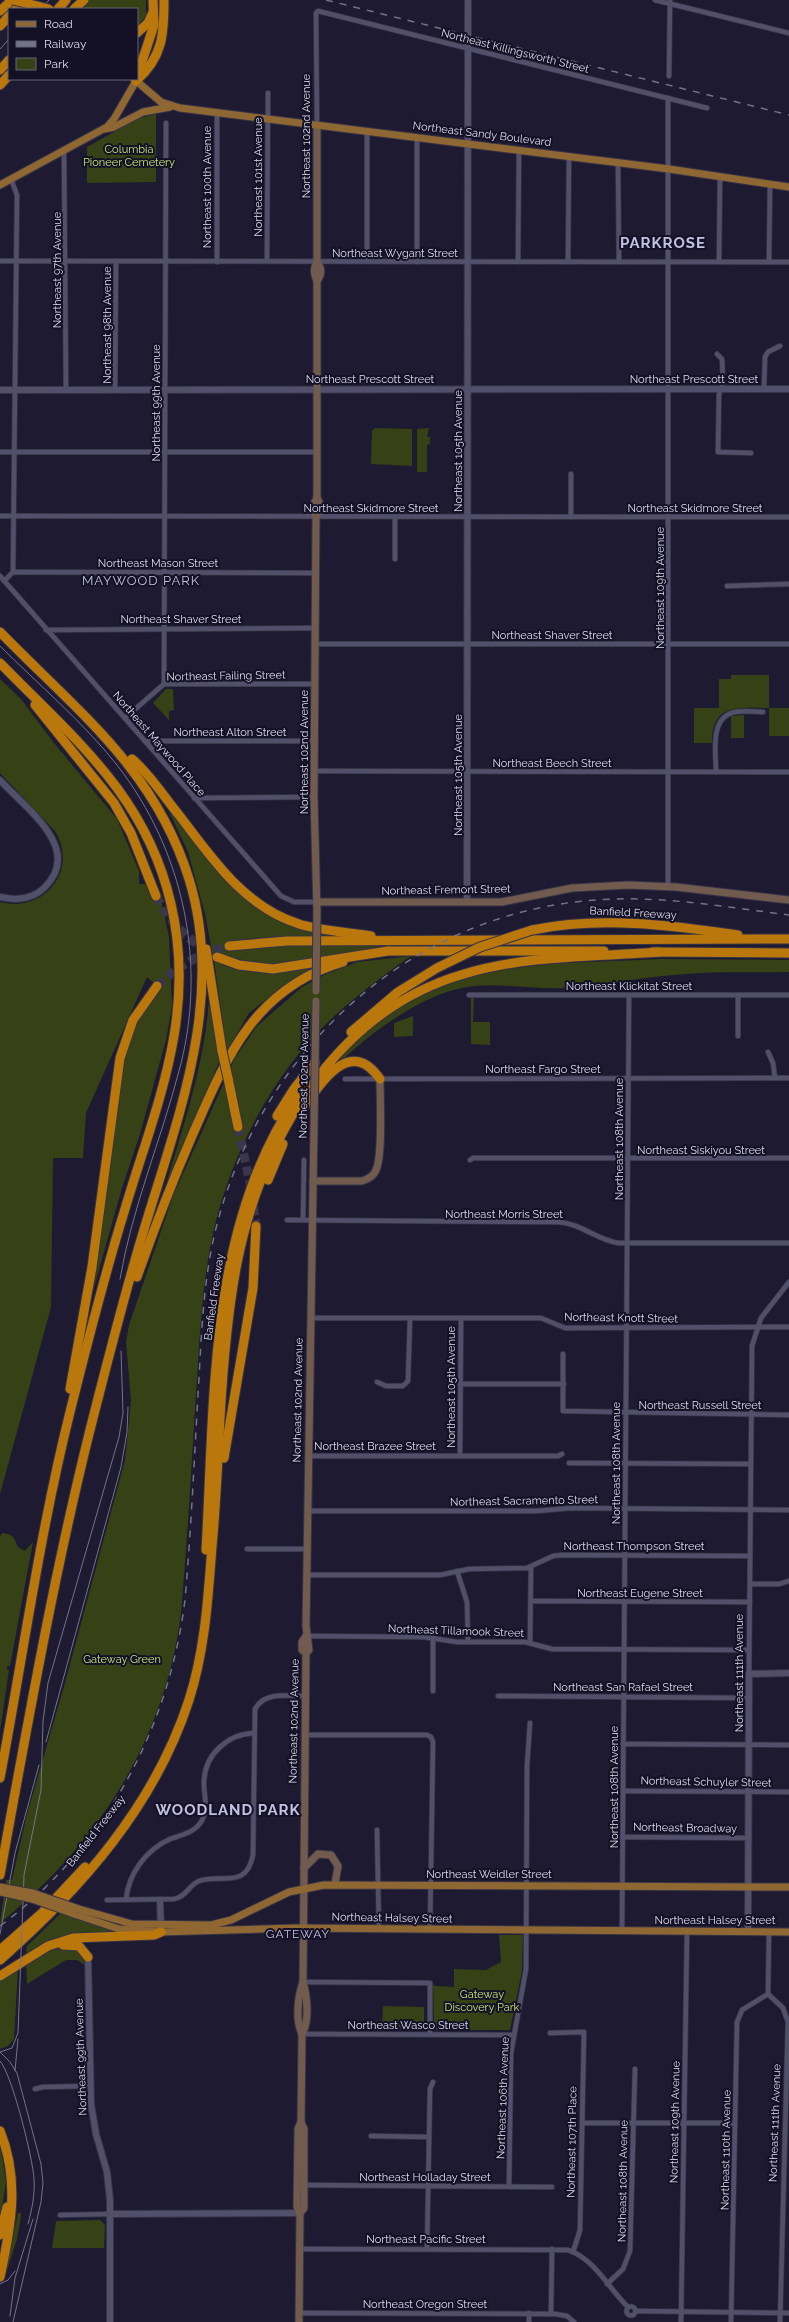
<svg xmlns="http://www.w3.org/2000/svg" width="789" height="2322" viewBox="0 0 789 2322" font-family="Raleway,sans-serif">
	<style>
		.green { fill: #364215 }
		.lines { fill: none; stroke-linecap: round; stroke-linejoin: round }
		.motorway-tunnel { stroke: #3a374d; stroke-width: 9; stroke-dasharray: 9 4.5; stroke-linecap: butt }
		.minor-casing { stroke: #373447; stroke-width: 6 }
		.tertiary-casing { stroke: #373447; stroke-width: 8 }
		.secondary-casing { stroke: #373447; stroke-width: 9 }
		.primary-casing { stroke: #373447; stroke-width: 9 }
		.motorway-casing { stroke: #373447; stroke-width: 11 }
		.minor { stroke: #514f6a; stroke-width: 4.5 }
		.tertiary { stroke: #514f6a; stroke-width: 6 }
		.secondary { stroke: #705b4e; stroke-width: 7 }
		.primary { stroke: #8f6732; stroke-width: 7 }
		.motorway { stroke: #b9770c; stroke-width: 9 }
		.tram { stroke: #757387; stroke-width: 1 }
		.rail { stroke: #757387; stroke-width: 1.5; stroke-dasharray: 7 7; stroke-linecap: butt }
		.secondary-bridge-casing { stroke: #373447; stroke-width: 9; stroke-linecap: butt }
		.primary-bridge-casing { stroke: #373447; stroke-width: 9; stroke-linecap: butt }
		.motorway-bridge-casing { stroke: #373447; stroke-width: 11; stroke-linecap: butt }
		.secondary-bridge { stroke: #705b4e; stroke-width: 7 }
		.primary-bridge { stroke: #8f6732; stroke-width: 7 }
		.motorway-bridge { stroke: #b9770c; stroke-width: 9 }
		.labels { text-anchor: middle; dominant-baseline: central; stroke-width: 4; stroke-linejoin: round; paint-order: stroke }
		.street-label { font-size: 11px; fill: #dddced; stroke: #141127 }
		.park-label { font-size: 11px; fill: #c6e577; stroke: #141127 }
		.neighbourhood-label { font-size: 12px; letter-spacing: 1px; fill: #c3c1e1; stroke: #141127 }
		.quarter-label { font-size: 13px; letter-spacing: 1px; fill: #c3c1e1; stroke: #141127 }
		.district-label { font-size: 15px; font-weight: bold; letter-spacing: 1px; fill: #c3c1e1; stroke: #141127 }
	</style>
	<rect width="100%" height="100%" fill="#1d1a31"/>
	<g class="green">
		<polygon points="87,0 146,0 146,16 137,27 137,9 78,9"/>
		<polygon points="156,114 156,182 87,183 87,147 139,118"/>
		<polygon points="375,428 412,429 412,466 371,464 372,431"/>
		<polygon points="429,428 427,437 430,437 430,444 427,445 427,472 417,472 417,429"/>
		<path d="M731,675H769V708H789V736H769V708C738,708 712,703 712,743H694V708H719V679H731Z"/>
		<path d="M0,679L21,699L54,743L117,819L139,871V884H145L152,899L160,895L169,937L172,1006L166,1040L140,1134L122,1188L89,1305L120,1079L134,1022L160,989L147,977L86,1113L83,1158H53L51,1307L0,1494V902C44,913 79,871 55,831L0,773Z"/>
		<polygon points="166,689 173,689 174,710 169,711 169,720 153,703"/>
		<polygon points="744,715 744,738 731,738 731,716"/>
		<path d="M167,807L226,880L260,911L304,930L348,936L257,938L227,942L229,951L268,946L382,944L383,946C347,951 309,966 272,964C253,964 236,959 218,952L216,961L262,973L309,969L310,971L286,984L249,1013L227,1051L215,967L205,914L188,852Z"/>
		<path d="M411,956C374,982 338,1009 308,1043C257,1101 222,1178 209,1254C200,1305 199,1357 195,1408C191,1476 187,1545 181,1613C165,1740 98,1844 0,1923L6,1880H12L27,1814L65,1683L125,1460L131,1401L126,1342L129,1325L173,1196L235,1058L257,1026L302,987L326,974L357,962Z"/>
		<path d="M660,959L789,960V972C751,973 712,971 674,975C637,978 601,985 565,988C535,990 505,983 474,986C419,992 359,1041 322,1080C331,1068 340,1055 351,1045C444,957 542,965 660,959Z"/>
		<polygon points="471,998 474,998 473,1022 490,1022 490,1045 471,1044"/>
		<path d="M209,999L220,1060L166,1184C184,1124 205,1062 209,999Z"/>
		<polygon points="413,1016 413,1036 394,1037 394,1023"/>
		<path d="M2,1533C13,1534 14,1537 18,1547L25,1551L33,1542L10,1666H7V1669L9,1670L0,1731V1537Z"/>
		<polygon points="62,1912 119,1933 76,1934 26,1955 27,1946"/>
		<polygon points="499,1935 523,1935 522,1971 510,2030 434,2030 433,1984 435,1986 454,1987 454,1969 486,1970 501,1962"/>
		<polygon points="62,1947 77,1948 86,1961 85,1965 77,1960 66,1960 27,1984 26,1962 44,1953"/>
		<polygon points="18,1968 14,2039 8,2046 0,2049 0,1978"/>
		<polygon points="383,2006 424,2007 424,2029 382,2028"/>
		<polygon points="0,2143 6,2182 0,2223"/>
		<polygon points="18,2213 21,2213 21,2216 17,2239 4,2280"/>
		<polygon points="100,2220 105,2225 104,2248 52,2248 56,2221"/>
	</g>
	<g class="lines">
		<g class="motorway-tunnel">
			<path d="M156,896C170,923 190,942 217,957"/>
			<path d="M157,986C178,966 200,953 229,946"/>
			<polyline points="238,1127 250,1183 256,1226"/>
		</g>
		<defs>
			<g id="minor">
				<polyline points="655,0 789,33"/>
				<polyline points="669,76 670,0"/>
				<polyline points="668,98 668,886"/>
				<polyline points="217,113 217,262"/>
				<polyline points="317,126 316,13 318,11 707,108"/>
				<polyline points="367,131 367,261"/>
				<polyline points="417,137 417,262"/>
				<polyline points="64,150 66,390"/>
				<polyline points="618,162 619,262"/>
				<polyline points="11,179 17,195 13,572"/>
				<polyline points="0,261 789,262"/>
				<polyline points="267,261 268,93"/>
				<polyline points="518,262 519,150"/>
				<polyline points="568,262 569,156"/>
				<polyline points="719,262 720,177"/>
				<polyline points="769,262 770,184"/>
				<polyline points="717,354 722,359 723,384 719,394 718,452 751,453"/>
				<polyline points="764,389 765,357 768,352 780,346"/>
				<polyline points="115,390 116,261"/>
				<polyline points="0,452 317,452"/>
				<polyline points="571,474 571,517"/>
				<polyline points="0,516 789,517"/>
				<polyline points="395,517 395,559"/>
				<polyline points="0,576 281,896 294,902 317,902"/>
				<polyline points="4,581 13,572 316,573"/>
				<polyline points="727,586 789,584"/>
				<polyline points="46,630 316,628"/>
				<polyline points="315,644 789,644"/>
				<polyline points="164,684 166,123"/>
				<polyline points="125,718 164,684 315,684"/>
				<polyline points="145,741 315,741"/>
				<polyline points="315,771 789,772"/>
				<path d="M716,772C716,753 709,717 735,712C744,710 754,712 763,712"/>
				<polyline points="194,798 314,797"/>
				<polyline points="469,995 789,995"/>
				<polyline points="738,1036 738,995"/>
				<polyline points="768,1052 773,1063 775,1078"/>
				<polyline points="345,1079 789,1078"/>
				<polyline points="470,1160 473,1158 789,1158"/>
				<path d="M287,1220L558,1222C580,1223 597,1240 618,1243H789"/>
				<polyline points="303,1220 304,1160"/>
				<polyline points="311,1318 541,1318 565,1328 789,1327"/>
				<polyline points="563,1354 563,1411 789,1415"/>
				<polyline points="377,1382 386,1386 403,1386 408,1381 410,1318"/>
				<polyline points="460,1384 564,1384"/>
				<polyline points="460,1455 461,1318"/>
				<polyline points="308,1456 558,1456 562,1454"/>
				<polyline points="569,1463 751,1464"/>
				<polyline points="307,1511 537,1511 571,1508 789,1510"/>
				<polyline points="247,1549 307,1549"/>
				<polyline points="457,1571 467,1602 468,1642"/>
				<polyline points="306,1575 440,1575 469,1569 527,1568 553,1556 562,1555 750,1556"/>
				<polyline points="750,1584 779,1584 789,1581"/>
				<polyline points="531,1601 750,1602"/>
				<polyline points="306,1636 424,1637 457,1642 525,1642 552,1649 749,1650"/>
				<polyline points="530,1643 531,1567"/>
				<polyline points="749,1674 752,1346 761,1318 789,1282"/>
				<polyline points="433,1691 433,1638"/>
				<polyline points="498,1696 749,1698"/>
				<polyline points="305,1735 427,1735 431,1737 433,1742 430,1930"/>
				<polyline points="623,1744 789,1745"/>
				<polyline points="623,1791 789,1792"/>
				<polyline points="377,1830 379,1930"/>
				<polyline points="622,1837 748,1838"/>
				<path d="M107,1900L174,1899C186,1897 189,1885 199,1881C222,1873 246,1890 253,1855L255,1709C265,1691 288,1696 305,1696"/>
				<path d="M126,1900C128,1874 146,1850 170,1839C181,1835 194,1833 201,1822C210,1808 203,1795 204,1781C205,1754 228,1734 254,1733"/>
				<polyline points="622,1931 629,995"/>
				<polyline points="769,1932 768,1994 783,2008 788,2022 780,2322"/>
				<polyline points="303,1982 430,1983 430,2034"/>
				<polyline points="550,2033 584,2032 580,2230 573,2252"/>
				<polyline points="302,2034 514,2035"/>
				<polyline points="35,2089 43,2087 90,2086"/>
				<polyline points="582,2123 735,2123"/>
				<polyline points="371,2136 429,2137"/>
				<polyline points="302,2185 552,2187"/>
				<polyline points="509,2186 511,2053 526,1969 527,1766 530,1723"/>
				<polyline points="60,2215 111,2214"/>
				<path d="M300,2249L568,2250C595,2259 609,2289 628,2307"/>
				<polyline points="427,2249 430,2089 433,2082"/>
				<polyline points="607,2284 623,2269 630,2251 635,2069"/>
				<circle cx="631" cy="2311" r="4.5"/>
				<polyline points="636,2311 789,2313"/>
				<polyline points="299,2313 555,2314 567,2316 574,2322"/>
				<polyline points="551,2314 552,2249"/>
				<polyline points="529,2322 529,2313"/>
				<polyline points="681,2322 687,1931"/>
				<polyline points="731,2322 737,2022 742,2010 768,1994"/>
			</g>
			<g id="tertiary">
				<polyline points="0,390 789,389"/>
				<path d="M0,780C24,807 84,848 45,887C33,899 17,901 0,897"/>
				<polyline points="467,902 468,0"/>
				<polyline points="160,1900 161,1929"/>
				<polyline points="748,1932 749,1674 789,1673"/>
				<polyline points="88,1957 91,2104 96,2134 107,2172 110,2200 110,2322"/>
				<polyline points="111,2214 300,2213"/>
			</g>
			<g id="secondary">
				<path d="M317,126V262C313,269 314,274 317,281V498C313,504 312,510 316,516L314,797L317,912"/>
				<path d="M317,262C322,269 322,274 317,281"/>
				<path d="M316,516C321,510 321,504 317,498"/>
				<polyline points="317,902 502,902 572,888 628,885 676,887 789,900"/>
				<path d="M313,1181H362C368,1179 374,1176 376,1170C383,1156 380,1098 380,1079"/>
				<polyline points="306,1653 309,1650 306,1626 314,1128"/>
				<polyline points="304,1868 318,1854 331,1855 338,1866 335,1884"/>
				<path d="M302,2034C310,2021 307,1996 303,1982"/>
				<polyline points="300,2213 304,2208 304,2129 301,2122"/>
				<path d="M299,2322L300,2213L297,2207L298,2129L301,2122L302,2034C295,2020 298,1996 303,1982L306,1653L302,1650V1642L306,1636"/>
			</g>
			<g id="primary">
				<polyline points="134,79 161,102 180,108 669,169 789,187"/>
				<polyline points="105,129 114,127 143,112 170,107"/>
				<polyline points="0,185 107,127 114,119 136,81"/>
				<polyline points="79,1909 132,1924 211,1925 231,1920 289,1892 324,1885 789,1887"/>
				<polyline points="74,1914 119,1929 161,1932 295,1928 789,1932"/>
			</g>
			<g id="motorway">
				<polyline points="16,9 24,0"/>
				<polyline points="58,9 66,0"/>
				<polyline points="74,9 84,0"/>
				<polyline points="0,11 12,0"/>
				<polyline points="0,26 9,16"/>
				<polyline points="137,33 148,23 153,12"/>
				<polyline points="0,70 9,60"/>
				<polyline points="137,77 154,25 153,0"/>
				<path d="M136,81C163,57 164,34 164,0"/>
				<polyline points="0,85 9,75"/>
				<path d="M0,632C77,711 155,769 189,879C226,999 177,1119 143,1233C123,1299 106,1367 89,1434C53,1579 27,1727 0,1875"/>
				<path d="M0,663C74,739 146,795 171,904C197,1016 156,1105 125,1209C104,1276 87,1344 70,1412C40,1532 23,1656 0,1778"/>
				<polyline points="35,705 114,803 131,833 156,896"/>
				<path d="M132,759C150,774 164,797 179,815C212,858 244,907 299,924C322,931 346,932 371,936"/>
				<path d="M532,930C601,916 670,925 738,935"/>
				<polyline points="229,946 287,941 789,939"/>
				<polyline points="206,949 222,1051"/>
				<polyline points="652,952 789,953"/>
				<polyline points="217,957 239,965 273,969 388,951 604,951"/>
				<polyline points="351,1032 398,992 437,968"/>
				<polyline points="228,1078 238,1127"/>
				<path d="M303,1108C322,1082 350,1036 380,1079"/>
				<polyline points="277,1116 294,1089 315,1062"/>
				<polyline points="268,1180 283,1144"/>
				<path d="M137,1277C154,1229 172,1182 192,1136C226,1058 254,988 343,962"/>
				<polyline points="70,1389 92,1267 120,1058 133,1020 157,986"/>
				<polyline points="224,1458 253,1288 256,1226"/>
				<path d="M206,1550C215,1400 208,1226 297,1097"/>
				<polyline points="63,1945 79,1946 88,1957"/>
				<polyline points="0,1950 41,1914 85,1867"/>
				<path d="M0,1960C82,1888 155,1805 189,1700C205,1650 208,1599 212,1546C216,1504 218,1461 220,1418C223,1366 227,1314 237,1263C262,1139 335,1011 464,974C526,955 594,957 659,952"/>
				<polyline points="0,1976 48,1946 73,1938 154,1935 161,1932"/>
				<path d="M0,2131C20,2180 11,2227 0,2277"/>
				<polyline points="0,2235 7,2207"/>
			</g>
		</defs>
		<use href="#minor" class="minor-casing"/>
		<use href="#tertiary" class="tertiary-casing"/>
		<use href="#secondary" class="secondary-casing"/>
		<use href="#primary" class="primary-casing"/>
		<use href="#motorway" class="motorway-casing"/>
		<use href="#minor" class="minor"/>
		<use href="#tertiary" class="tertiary"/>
		<use href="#secondary" class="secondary"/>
		<use href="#primary" class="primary"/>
		<use href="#motorway" class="motorway"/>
		<g class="tram">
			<polyline points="41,9 49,0"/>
			<polyline points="0,49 9,39"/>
			<path d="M0,646C39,685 83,722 117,765C184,851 208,965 179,1071C161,1140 132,1208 120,1279"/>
			<polyline points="46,1742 121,1467 127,1432 128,1407"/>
			<polyline points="0,1934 15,1853 39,1765"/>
			<polyline points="0,2052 12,2048 18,2033 24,1875 41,1790 43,1721 48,1683 119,1437 123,1413 121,1351"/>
			<polyline points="0,2052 10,2062 17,2073 41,2164 43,2183 41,2202 13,2322"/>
			<path d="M0,2061C12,2074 33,2159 34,2179C35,2195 32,2209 28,2224"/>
			<polyline points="15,2071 18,2039"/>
			<polyline points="0,2284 8,2280 15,2271"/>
			<polyline points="10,2316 15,2278 33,2219"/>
		</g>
		<g class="rail">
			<polyline points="326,0 789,115"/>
			<path d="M0,1926C105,1848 169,1729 185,1600C191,1532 194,1463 198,1395C201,1347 202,1299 211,1251C247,1064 402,913 596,900C660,895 725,907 789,915"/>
		</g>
		<defs>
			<g id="secondary-bridge">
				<polyline points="316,991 317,912"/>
				<polyline points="314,1128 316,1001"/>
			</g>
			<g id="primary-bridge">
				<polyline points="0,1887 33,1893 79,1909"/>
				<polyline points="0,1892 32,1899 74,1914"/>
			</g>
			<g id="motorway-bridge">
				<polyline points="13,0 49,9"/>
				<polyline points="437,968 480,947 532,930"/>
				<polyline points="222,1051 228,1078"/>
			</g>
		</defs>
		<use href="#secondary-bridge" class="secondary-bridge-casing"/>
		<use href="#primary-bridge" class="primary-bridge-casing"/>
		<use href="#motorway-bridge" class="motorway-bridge-casing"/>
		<use href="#secondary-bridge" class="secondary-bridge"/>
		<use href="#primary-bridge" class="primary-bridge"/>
		<use href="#motorway-bridge" class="motorway-bridge"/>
	</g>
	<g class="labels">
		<g class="street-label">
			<text transform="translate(515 51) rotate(14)">Northeast Killingsworth Street</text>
			<text transform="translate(482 134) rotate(7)">Northeast Sandy Boulevard</text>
			<text transform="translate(306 136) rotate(-90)">Northeast 102nd Avenue</text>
			<text transform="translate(258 177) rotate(-90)">Northeast 101st Avenue</text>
			<text transform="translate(207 187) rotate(-90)">Northeast 100th Avenue</text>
			<text x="395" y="253">Northeast Wygant Street</text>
			<text transform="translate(57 270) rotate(-90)">Northeast 97th Avenue</text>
			<text transform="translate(107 325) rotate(-90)">Northeast 98th Avenue</text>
			<text x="370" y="379">Northeast Prescott Street</text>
			<text x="694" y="379">Northeast Prescott Street</text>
			<text transform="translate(156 403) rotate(-90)">Northeast 99th Avenue</text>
			<text transform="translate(458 451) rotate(-90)">Northeast 105th Avenue</text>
			<text x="371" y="508">Northeast Skidmore Street</text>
			<text x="695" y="508">Northeast Skidmore Street</text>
			<text x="158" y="563">Northeast Mason Street</text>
			<text transform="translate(660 588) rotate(-90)">Northeast 109th Avenue</text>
			<text x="181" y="619">Northeast Shaver Street</text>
			<text x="552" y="635">Northeast Shaver Street</text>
			<text transform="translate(226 676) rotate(-1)">Northeast Failing Street</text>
			<text x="230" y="732">Northeast Alton Street</text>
			<text transform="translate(159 744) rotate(49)">Northeast Maywood Place</text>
			<text transform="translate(304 752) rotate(-90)">Northeast 102nd Avenue</text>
			<text x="552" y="763">Northeast Beech Street</text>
			<text transform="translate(458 775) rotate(-90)">Northeast 105th Avenue</text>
			<text transform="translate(446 890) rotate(-1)">Northeast Fremont Street</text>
			<text transform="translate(633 913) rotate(3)">Banfield Freeway</text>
			<text x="629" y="986">Northeast Klickitat Street</text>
			<text x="543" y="1069">Northeast Fargo Street</text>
			<text transform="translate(304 1076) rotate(-89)">Northeast 102nd Avenue</text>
			<text transform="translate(619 1139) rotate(-90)">Northeast 108th Avenue</text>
			<text x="701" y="1150">Northeast Siskiyou Street</text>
			<text x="504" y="1214">Northeast Morris Street</text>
			<text transform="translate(214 1297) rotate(-82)">Banfield Freeway</text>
			<text transform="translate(621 1318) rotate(1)">Northeast Knott Street</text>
			<text transform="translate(451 1387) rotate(-90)">Northeast 105th Avenue</text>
			<text transform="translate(298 1400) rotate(-89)">Northeast 102nd Avenue</text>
			<text x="700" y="1405">Northeast Russell Street</text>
			<text x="375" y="1446">Northeast Brazee Street</text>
			<text transform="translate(616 1463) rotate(-90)">Northeast 108th Avenue</text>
			<text transform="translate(524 1501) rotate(-1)">Northeast Sacramento Street</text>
			<text x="634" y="1546">Northeast Thompson Street</text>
			<text x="640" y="1593">Northeast Eugene Street</text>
			<text transform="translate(456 1631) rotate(2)">Northeast Tillamook Street</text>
			<text transform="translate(739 1673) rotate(-90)">Northeast 111th Avenue</text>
			<text x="623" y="1687">Northeast San Rafael Street</text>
			<text transform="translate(294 1721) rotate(-89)">Northeast 102nd Avenue</text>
			<text transform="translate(706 1782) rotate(1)">Northeast Schuyler Street</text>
			<text transform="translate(614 1787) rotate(-90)">Northeast 108th Avenue</text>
			<text transform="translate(685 1828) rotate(1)">Northeast Broadway</text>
			<text transform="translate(96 1831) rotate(-52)">Banfield Freeway</text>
			<text x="489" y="1874">Northeast Weidler Street</text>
			<text transform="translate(392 1918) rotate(1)">Northeast Halsey Street</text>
			<text x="715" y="1920">Northeast Halsey Street</text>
			<text x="408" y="2025">Northeast Wasco Street</text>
			<text transform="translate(81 2057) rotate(-92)">Northeast 99th Avenue</text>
			<text transform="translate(503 2098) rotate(-88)">Northeast 106th Avenue</text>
			<text transform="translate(675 2122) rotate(-89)">Northeast 109th Avenue</text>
			<text transform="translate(775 2123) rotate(-88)">Northeast 111th Avenue</text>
			<text transform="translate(572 2142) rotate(-89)">Northeast 107th Place</text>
			<text transform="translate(726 2150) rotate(-89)">Northeast 110th Avenue</text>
			<text x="425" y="2177">Northeast Holladay Street</text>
			<text transform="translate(623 2181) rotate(-89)">Northeast 108th Avenue</text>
			<text x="426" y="2239">Northeast Pacific Street</text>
			<text x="425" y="2304">Northeast Oregon Street</text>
		</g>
		<g class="park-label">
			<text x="129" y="149">Columbia<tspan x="129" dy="13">Pioneer Cemetery</tspan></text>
			<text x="122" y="1659">Gateway Green</text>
			<text x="482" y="1994">Gateway<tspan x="482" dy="13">Discovery Park</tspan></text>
		</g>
		<g class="neighbourhood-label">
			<text x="298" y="1934">GATEWAY</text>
		</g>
		<g class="quarter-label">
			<text x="141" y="580">MAYWOOD PARK</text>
		</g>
		<g class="district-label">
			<text x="663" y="243">PARKROSE</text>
			<text x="228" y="1810">WOODLAND PARK</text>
		</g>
	</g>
	<rect x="8" y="8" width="130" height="72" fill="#141127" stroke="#646276"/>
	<rect x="16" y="21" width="20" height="6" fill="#8f6732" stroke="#646276"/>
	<text x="44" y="28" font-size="12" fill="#dddced">Road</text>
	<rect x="16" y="41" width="20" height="6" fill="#757387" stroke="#646276"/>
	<text x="44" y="48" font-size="12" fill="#dddced">Railway</text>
	<rect x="16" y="58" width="20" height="12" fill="#364215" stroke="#646276"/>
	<text x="44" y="68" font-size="12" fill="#dddced">Park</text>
</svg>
